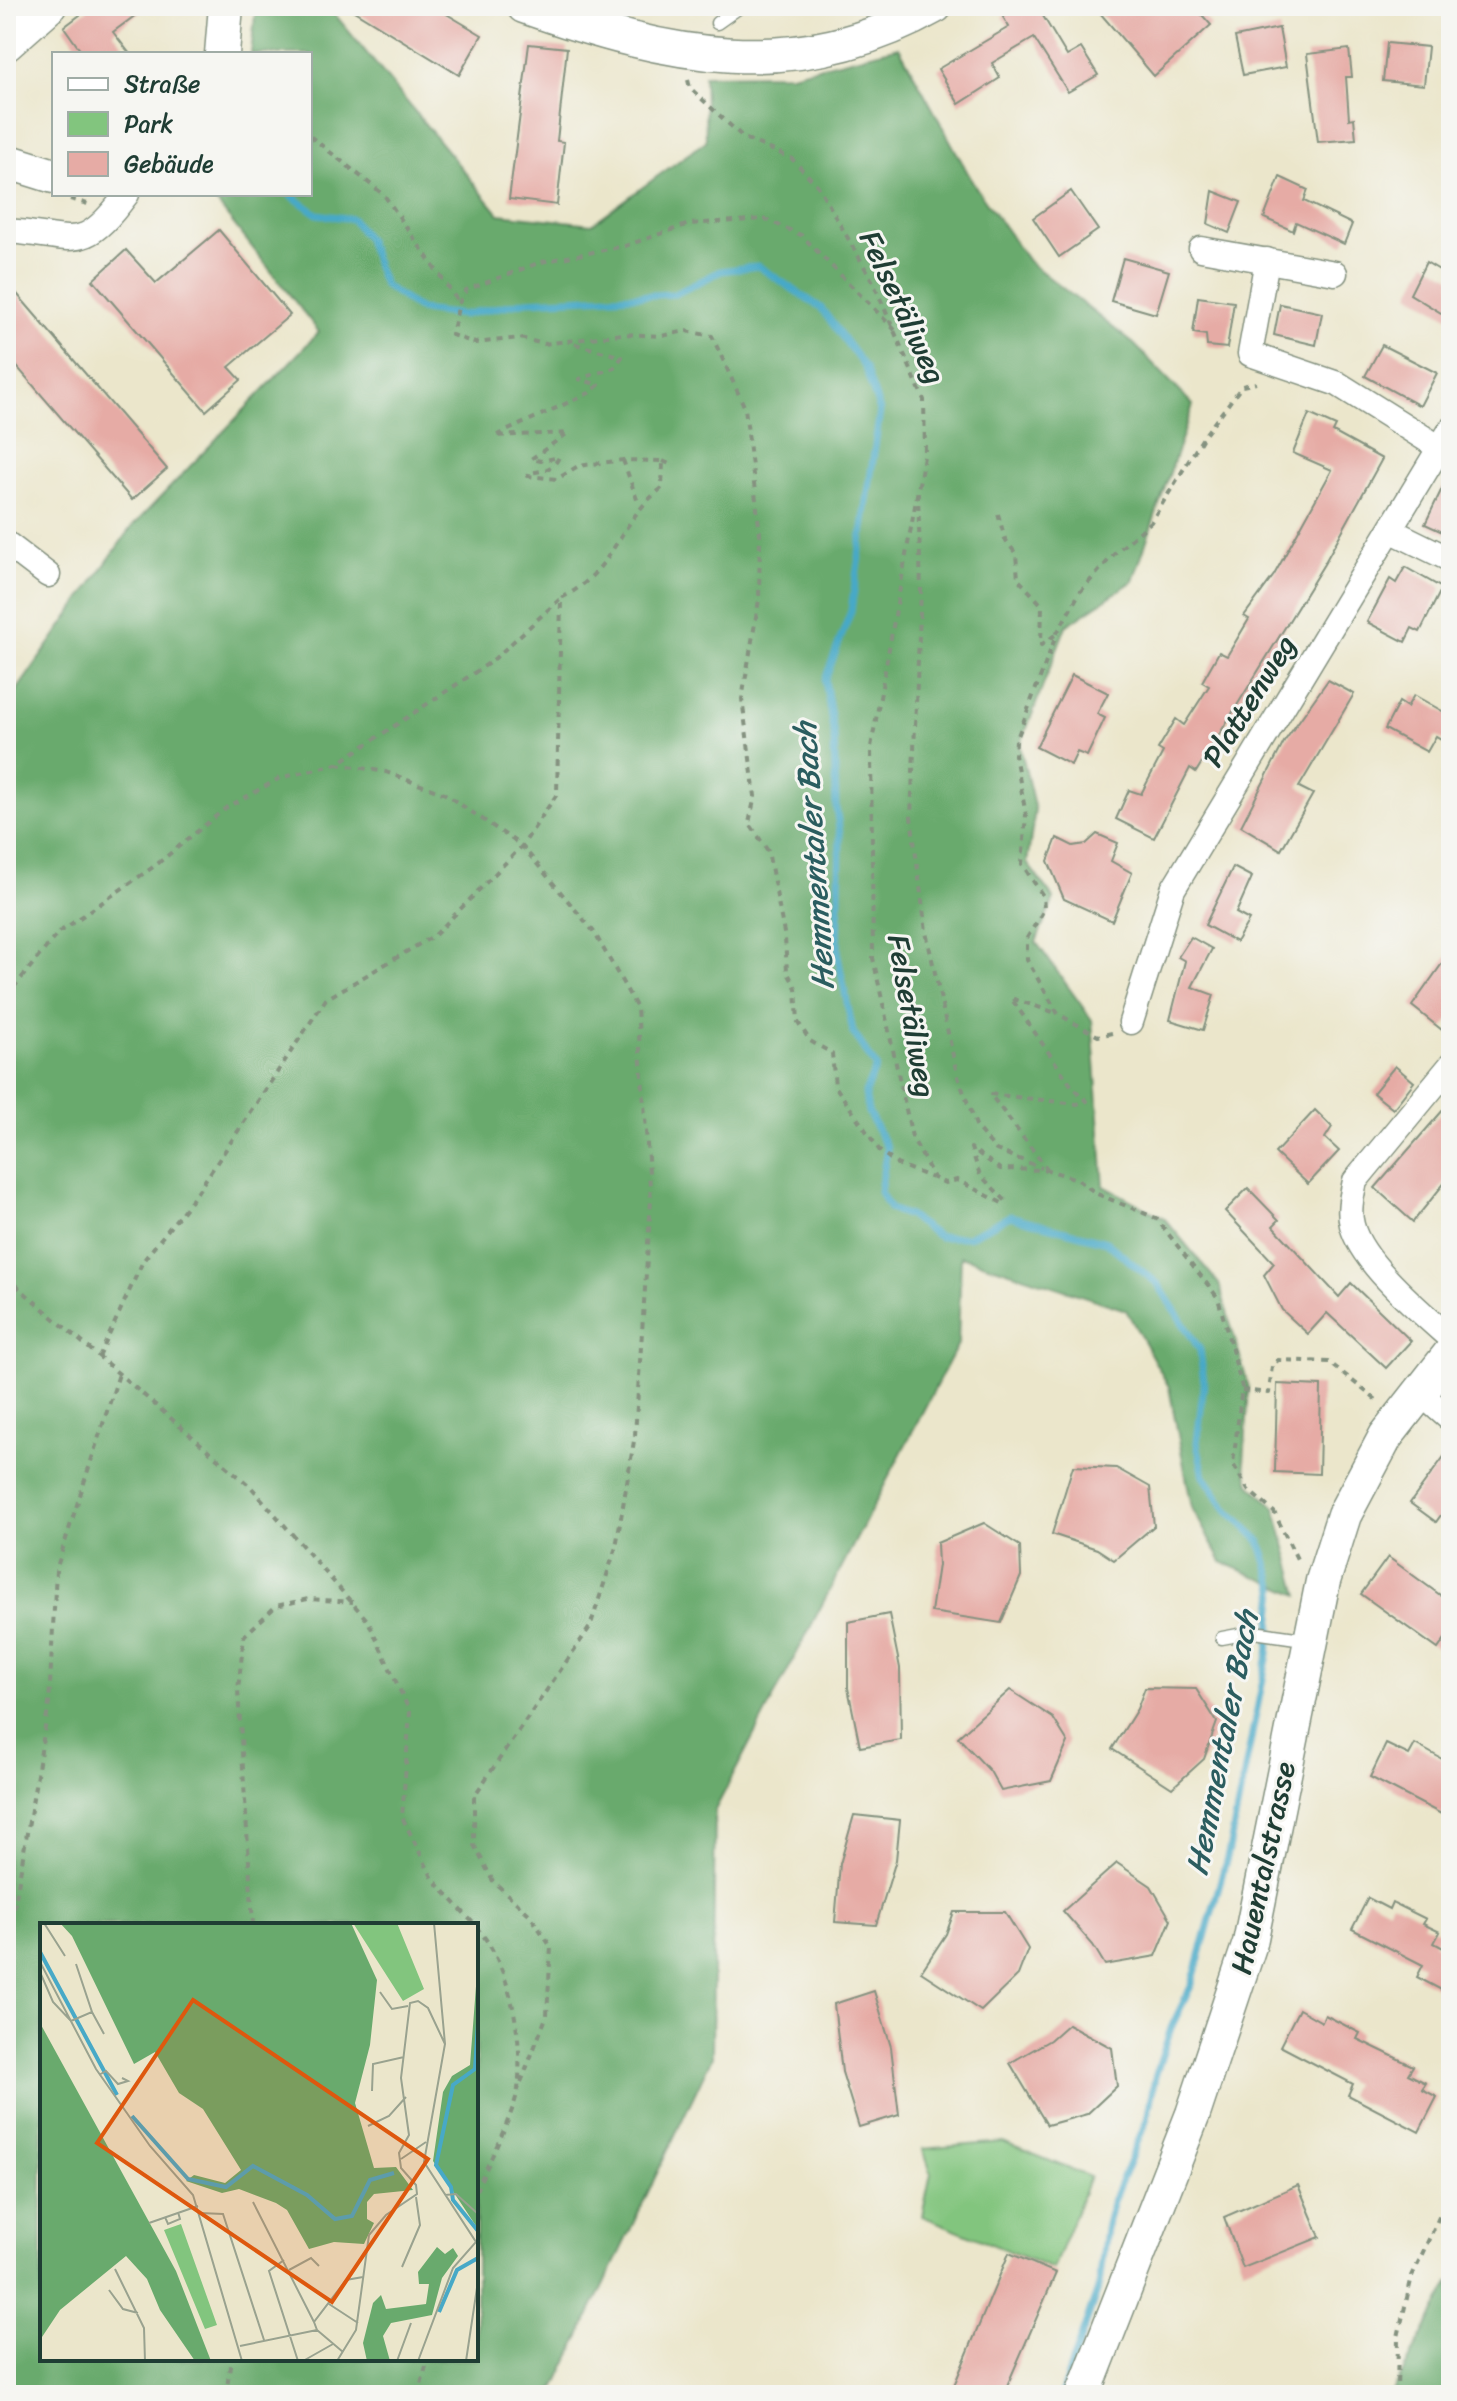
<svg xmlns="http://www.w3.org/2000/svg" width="1457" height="2401" viewBox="0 0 1457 2401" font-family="Sriracha,sans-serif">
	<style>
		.green { fill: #82c57e; stroke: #508159; stroke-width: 2 }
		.forest { fill: #69aa6d; stroke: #447450; stroke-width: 2; fill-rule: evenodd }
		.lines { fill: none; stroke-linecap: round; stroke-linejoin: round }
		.stream { stroke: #47a9c7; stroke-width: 7 }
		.building { fill: #e6aba5 }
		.lane-casing { stroke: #859280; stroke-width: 15 }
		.street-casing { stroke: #859280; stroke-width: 27 }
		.secondary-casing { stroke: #859280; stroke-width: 37 }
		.path { stroke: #859280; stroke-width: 4; stroke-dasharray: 6 6; stroke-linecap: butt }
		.lane { stroke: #fff; stroke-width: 12 }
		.street { stroke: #fff; stroke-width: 24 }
		.secondary { stroke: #fff; stroke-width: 34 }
		.labels { text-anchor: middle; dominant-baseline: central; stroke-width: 6; stroke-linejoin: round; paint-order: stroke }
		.street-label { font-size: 30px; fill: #1f3d34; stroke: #f6f6f2 }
		.water-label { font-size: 32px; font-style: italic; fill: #2b5d60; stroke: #f6f6f2 }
		.inset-river { fill: none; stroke: #47a9c7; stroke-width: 4 }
		.inset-road { fill: none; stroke: #99a28f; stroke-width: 2 }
		.view { fill: #de580e; fill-opacity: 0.15; stroke: #de580e; stroke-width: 4 }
		.inset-edge { fill: none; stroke: #1f3d34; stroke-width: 4 }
	</style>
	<rect width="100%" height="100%" fill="#f6f6f2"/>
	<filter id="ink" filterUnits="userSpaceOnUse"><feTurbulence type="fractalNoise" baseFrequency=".0125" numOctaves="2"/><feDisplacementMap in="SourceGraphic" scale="16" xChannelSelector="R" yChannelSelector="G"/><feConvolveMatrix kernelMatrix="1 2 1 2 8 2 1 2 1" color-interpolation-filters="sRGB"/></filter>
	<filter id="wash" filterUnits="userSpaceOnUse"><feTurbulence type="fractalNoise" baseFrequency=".006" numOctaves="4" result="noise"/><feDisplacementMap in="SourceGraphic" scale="32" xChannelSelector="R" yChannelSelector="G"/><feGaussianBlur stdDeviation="1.8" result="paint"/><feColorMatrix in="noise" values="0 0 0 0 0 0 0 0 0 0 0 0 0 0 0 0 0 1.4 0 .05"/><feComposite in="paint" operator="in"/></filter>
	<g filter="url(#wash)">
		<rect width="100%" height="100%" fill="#ebe6cb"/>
		<polygon class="green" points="1003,2142 1090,2177 1053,2269 922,2216 931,2173 923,2149"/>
		<g class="forest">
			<path d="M256,6H328L499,214L592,224L706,141L704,75L791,74L899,47L975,186L1028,261L1134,344L1193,405L1133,581L1066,626L1020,746L1035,810L1027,863L1054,899L1036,942L1092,1020L1104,1186L1164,1218L1219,1284L1249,1388L1244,1462L1250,1484L1275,1507L1299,1595L1222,1562L1192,1508L1169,1387L1126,1310L961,1256L958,1344L715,1810L712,2057L552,2395H6V706L130,529L319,332L210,194H310V54H251ZM42,1925H476V2359H42Z"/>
			<polygon points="1451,2281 1451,2395 1391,2395"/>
		</g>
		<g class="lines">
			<polyline class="stream" points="289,194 317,214 352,219 367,239 384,285 420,310 463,315 527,301 675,294 721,271 758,266 821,308 865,368 880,411 851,611 825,680 834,736 836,808 840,834 838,957 853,1032 876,1067 865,1093 868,1112 887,1148 880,1192 890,1209 909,1216 939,1237 968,1237 1010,1216 1106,1242 1158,1284 1200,1350 1204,1382 1197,1443 1204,1476 1225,1507 1260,1541 1275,1589 1268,1654 1229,1850 1192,1984 1171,2028 1155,2077 1147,2119 1113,2201 1106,2228 1099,2286 1061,2395"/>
		</g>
		<g id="blocks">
			<g class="building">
				<polygon points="92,6 148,6 113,32 130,54 83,54 64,27"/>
				<polygon points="346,6 433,6 482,35 459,75"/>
				<polygon points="1021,6 1037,6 1067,56 1081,48 1098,75 1068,92 1034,38 992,63 1000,78 959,104 938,69 1009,27 1003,17"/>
				<polygon points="1094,6 1194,6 1211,25 1154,76"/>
				<polygon points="1279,28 1286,67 1243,75 1235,37"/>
				<polygon points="1387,43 1428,47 1424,85 1383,81"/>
				<polygon points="529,44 567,48 557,141 564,142 557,205 509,199"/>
				<polygon points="1349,49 1352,77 1346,77 1349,119 1354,118 1356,139 1318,142 1307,54"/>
				<polygon points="1280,177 1308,190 1304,201 1352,224 1344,244 1296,222 1293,231 1264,218"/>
				<polygon points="1071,191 1098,230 1059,257 1033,218"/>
				<polygon points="1213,191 1241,202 1229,233 1208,224"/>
				<polygon points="219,230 290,315 229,367 241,380 206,411 93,280 126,250 156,283"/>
				<polygon points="1123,258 1169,271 1156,314 1111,301"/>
				<polygon points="1426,262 1451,277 1451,319 1410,294"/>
				<polygon points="6,281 167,469 132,500 6,354"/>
				<polygon points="1198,297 1234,302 1227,348 1207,346 1206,335 1193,333"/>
				<polygon points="1280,304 1322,313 1316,345 1274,335"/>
				<polygon points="1382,345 1437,373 1420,406 1365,376"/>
				<polygon points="1309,414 1336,426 1333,432 1382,459 1324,564 1196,772 1190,768 1154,838 1116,819 1129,790 1141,794 1163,752 1158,749 1176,719 1184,725 1209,686 1202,682 1219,652 1227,656 1249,619 1244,616 1274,575 1332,470 1293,453"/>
				<polygon points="1451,470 1451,536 1425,524"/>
				<polygon points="1405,567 1442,588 1420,632 1412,628 1405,642 1367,622 1390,579 1396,583"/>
				<polygon points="1072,675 1108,693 1097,714 1105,718 1087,756 1077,752 1071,765 1036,747"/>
				<polygon points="1328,680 1354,694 1299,787 1313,794 1281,850 1241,826 1284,742"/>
				<polygon points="1414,695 1451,716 1451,745 1436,736 1427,752 1385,729 1399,702 1407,707"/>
				<polygon points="1097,834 1118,843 1111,861 1132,873 1112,921 1064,899 1048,861 1057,838 1073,846 1086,844"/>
				<polygon points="1233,867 1252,877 1236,913 1249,920 1236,942 1205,925"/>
				<polygon points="1191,937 1212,949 1192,987 1214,995 1203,1030 1170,1020 1185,961 1178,957"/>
				<polygon points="1451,951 1451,1018 1442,1030 1412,1006"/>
				<polygon points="1395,1066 1414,1082 1393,1109 1373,1093"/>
				<polygon points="1451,1101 1451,1175 1413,1222 1375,1188"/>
				<polygon points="1315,1110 1332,1127 1325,1138 1339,1151 1308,1184 1275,1153"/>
				<polygon points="1248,1188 1279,1220 1273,1226 1339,1297 1351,1283 1411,1341 1386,1368 1327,1313 1308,1334 1282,1310 1264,1275 1274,1263 1225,1211"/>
				<polygon points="1277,1384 1321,1386 1319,1474 1275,1472"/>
				<polygon points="1451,1447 1451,1501 1436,1522 1410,1503"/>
				<polygon points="1073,1466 1116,1468 1150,1487 1154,1526 1114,1560 1097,1549 1052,1534"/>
				<polygon points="984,1523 1020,1546 1021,1576 1001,1623 931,1612 938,1565 937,1543"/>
				<polygon points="1388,1557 1451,1603 1451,1630 1438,1649 1361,1594"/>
				<polygon points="889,1614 900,1668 901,1740 860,1747 848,1688 848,1622"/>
				<polygon points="1145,1688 1196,1689 1217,1722 1204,1759 1172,1788 1112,1749 1137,1709"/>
				<polygon points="1010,1690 1053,1718 1068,1742 1051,1781 1001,1791 990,1771 958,1737"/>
				<polygon points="1386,1744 1409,1755 1415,1744 1451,1764 1451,1819 1370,1777"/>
				<polygon points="854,1815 900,1820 896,1860 876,1925 835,1922 840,1864"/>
				<polygon points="1117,1863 1151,1886 1171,1920 1156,1956 1105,1965 1093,1945 1063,1911"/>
				<polygon points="1368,1898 1389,1909 1392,1902 1426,1919 1423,1924 1440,1932 1434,1943 1451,1952 1451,1995 1417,1977 1423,1965 1352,1929"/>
				<polygon points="954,1912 1005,1912 1028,1949 1018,1975 981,2011 921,1972 946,1934"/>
				<polygon points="874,1991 891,2047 899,2115 859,2127 842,2072 834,2004"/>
				<polygon points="1299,2009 1322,2022 1325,2015 1360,2033 1357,2039 1413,2066 1408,2074 1426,2083 1422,2089 1437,2097 1419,2132 1348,2095 1353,2084 1280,2046"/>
				<polygon points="1068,2024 1112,2048 1117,2086 1087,2114 1047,2125 1010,2063 1050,2040"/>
				<polygon points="1298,2185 1320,2237 1243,2268 1224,2217"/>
				<polygon points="1009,2253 1056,2273 1003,2395 950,2395"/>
			</g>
		</g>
	</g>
	<g filter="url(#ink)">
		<use href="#blocks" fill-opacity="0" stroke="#859280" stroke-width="2"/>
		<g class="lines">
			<defs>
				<g id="lane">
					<polyline points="717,23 741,6"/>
					<polyline points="1222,1638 1254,1632 1310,1640"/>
				</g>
				<g id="street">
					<path d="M6,231C75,235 80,257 127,194"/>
					<polyline points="1201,249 1335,273"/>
					<polyline points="1267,260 1250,354 1338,384 1440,448"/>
					<polyline points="1392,531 1451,560"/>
					<polyline points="6,543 48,575"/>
					<polyline points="1131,1022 1173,889 1451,429"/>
					<path d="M1451,1065L1355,1181C1352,1195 1348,1210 1352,1225C1361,1263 1422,1313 1451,1339"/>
					<polyline points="1419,1392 1451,1420"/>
				</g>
				<g id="secondary">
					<path d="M524,6C668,57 795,85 935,6"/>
					<polyline points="6,44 49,6"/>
					<polyline points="222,54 226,6"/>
					<polyline points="6,161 54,176"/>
					<polyline points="1083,2395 1193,2114 1250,1943 1323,1581 1344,1515 1386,1436 1451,1353"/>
				</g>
			</defs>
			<use href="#lane" class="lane-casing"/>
			<use href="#street" class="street-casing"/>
			<use href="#secondary" class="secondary-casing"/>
			<g class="path">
				<polyline points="688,80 690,88 744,138 791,158 818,186 873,282 924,400 925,451 871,747 873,958 912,1137 934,1178 945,1183 957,1180 1002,1203 1006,1201 980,1175 971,1148 1000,1169 1048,1170 1077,1179 1097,1194 1156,1218 1218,1298 1242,1387 1233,1464 1248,1490 1274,1512 1298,1561"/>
				<polyline points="310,136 384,195 459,303"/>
				<polyline points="70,199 88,204"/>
				<polyline points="895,330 801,235 765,219 689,224 625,246 541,262 466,290 459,303 452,335 475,343 520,338 544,344 622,334 662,336 686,331 712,336 745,408 760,534 759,600 742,699 755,796 749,823 768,851 785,938 787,971 796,988 798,1022 810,1041 832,1053 835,1086 880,1151 897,1164 932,1178"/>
				<polyline points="623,460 639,505"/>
				<polyline points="663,461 674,466"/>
				<polyline points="918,492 921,591 911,817 926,932 957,1074 977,1128 996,1150 1042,1168"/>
				<polyline points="998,514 1005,539 1016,554 1018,579 1042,605 1041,645 1055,635"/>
				<polyline points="337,764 386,772 445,794 522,846 594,932 637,1008 651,1200 635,1435 616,1547 590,1627 474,1796 474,1845 493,1881 530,1915 551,1947 547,2015 518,2090"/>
				<polyline points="6,997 58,933 156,865 226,808 280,778 337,764 492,661 561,598"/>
				<polyline points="1112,1033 1098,1036 1058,1014 1027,960 1027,938 1044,910 1043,896 1022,864 1026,815 1015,755 1016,741 1057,633 1080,592 1115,553 1151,522 1204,436 1242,386 1256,383"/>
				<polyline points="1048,1170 990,1094 1077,1104 1087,1101 1073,1088 1011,998 1056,1013"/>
				<polyline points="6,1277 251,1487 368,1621 410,1712 402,1817 433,1879 475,1925"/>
				<path d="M99,1357L143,1261L194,1197L326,999L435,935L522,846L557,794L561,598C615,572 617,522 662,488L663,461L623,460L578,466L557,479L528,476L530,473C542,471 553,470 559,457L541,461L531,459L568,433L495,436L589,393L599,385L579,379L614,368L622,357L568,342"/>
				<polyline points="1242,1390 1269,1393 1272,1366 1278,1360 1329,1362 1379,1402"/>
				<polyline points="253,1925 238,1690 244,1636 276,1606 308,1599 353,1602"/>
				<path d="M476,1927C510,1963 524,2040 518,2089C514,2114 487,2165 476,2191"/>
				<polyline points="6,1956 49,1704 56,1570 119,1374"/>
				<polyline points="226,2395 231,2359"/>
				<polyline points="418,2395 428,2359"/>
				<polyline points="1397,2395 1398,2337 1412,2276 1451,2191"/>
			</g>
			<use href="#lane" class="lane"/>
			<use href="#street" class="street"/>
			<use href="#secondary" class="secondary"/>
		</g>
	</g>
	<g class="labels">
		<g class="street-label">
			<text transform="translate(903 307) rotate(65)">Felsetäliweg</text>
			<text transform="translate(1249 701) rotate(-58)">Plattenweg</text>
			<text transform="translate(912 1016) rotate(80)">Felsetäliweg</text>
			<text transform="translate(1263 1868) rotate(-78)">Hauentalstrasse</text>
		</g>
		<g class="water-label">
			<text transform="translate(814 856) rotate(-94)">Hemmentaler Bach</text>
			<text transform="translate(1222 1743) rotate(-79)">Hemmentaler Bach</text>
		</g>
	</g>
	<g transform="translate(40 1923)">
		<rect width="438" height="438" fill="#ebe6cb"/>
		<path d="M313,0H357L384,66L363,78ZM141,301L177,402L165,406L124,307Z" fill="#82c57e"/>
		<path d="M20,0H311L337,57L330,122L315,180L334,245L356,244L373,267L334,271L327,279V296L334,300L324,321L294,319L269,326L247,287L236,280L199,266L182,270L146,258L154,252L185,260L201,247L163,186L139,170L115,129L94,141L32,13ZM438,37V306L393,238L403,169L412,153L430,142ZM0,100L136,348L171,438H155L120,387L107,356L86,333L20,387L0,417ZM397,324L405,331L413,325L418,333L402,355L392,392L351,400L343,413L350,438H327L323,420L333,380L341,372L346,386L386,381L389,361H379L378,349Z" fill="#69aa6d"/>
		<path class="inset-river" d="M0,29L77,172M438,100L435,146L413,162L396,242L411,264L413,277L438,308M92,193L148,256L186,264L213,243L267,272L295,296L312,293L330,257L354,250M399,389L417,347L438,335"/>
		<path class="inset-road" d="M4,0L25,33M0,39L56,146L110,223L153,272L202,438M0,49L13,79L32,99M340,69L352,86L368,83M52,89L64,111M31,98L52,89L36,41M59,152L66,148L78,161L88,158L82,155M332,168L333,141L364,134M328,203L349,193L366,174M361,236L386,219M405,272L416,271L438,291M213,279L274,399M160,290L183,291L224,417M125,294L128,301L140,296L138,289M109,300L158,283M244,337L229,348L258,438M362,344L380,302L376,274M75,346L104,405L105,438M249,347L271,335L279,343M69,367L83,386L98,390M289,381L318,400M277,407L303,429M200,423L277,407L274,399L306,357L323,354M263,438L293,421M297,438L316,407L329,312L346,292L377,271L376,262L361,245L359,230L369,212L361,155L370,80L378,78L388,85L405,121M357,438L371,400M378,438L413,345L436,319L384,239L405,121L394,0M426,438L438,358"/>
		<path class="view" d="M153,77L388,236L292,379L57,220Z"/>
		<rect width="438" height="438" class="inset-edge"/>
	</g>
	<rect width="1457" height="2401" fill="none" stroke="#f6f6f2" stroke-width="32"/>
	<rect x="52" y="52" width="260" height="144" fill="#f6f6f2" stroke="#a0aca6" stroke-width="2"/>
	<rect x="68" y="78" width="40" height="12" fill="#ffffff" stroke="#a0aca6" stroke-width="2"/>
	<text x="124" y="92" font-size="24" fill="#1f3d34">Straße</text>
	<rect x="68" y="112" width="40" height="24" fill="#82c57e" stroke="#a0aca6" stroke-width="2"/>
	<text x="124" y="132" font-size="24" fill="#1f3d34">Park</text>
	<rect x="68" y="152" width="40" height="24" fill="#e6aba5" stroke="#a0aca6" stroke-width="2"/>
	<text x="124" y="172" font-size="24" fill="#1f3d34">Gebäude</text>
</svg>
